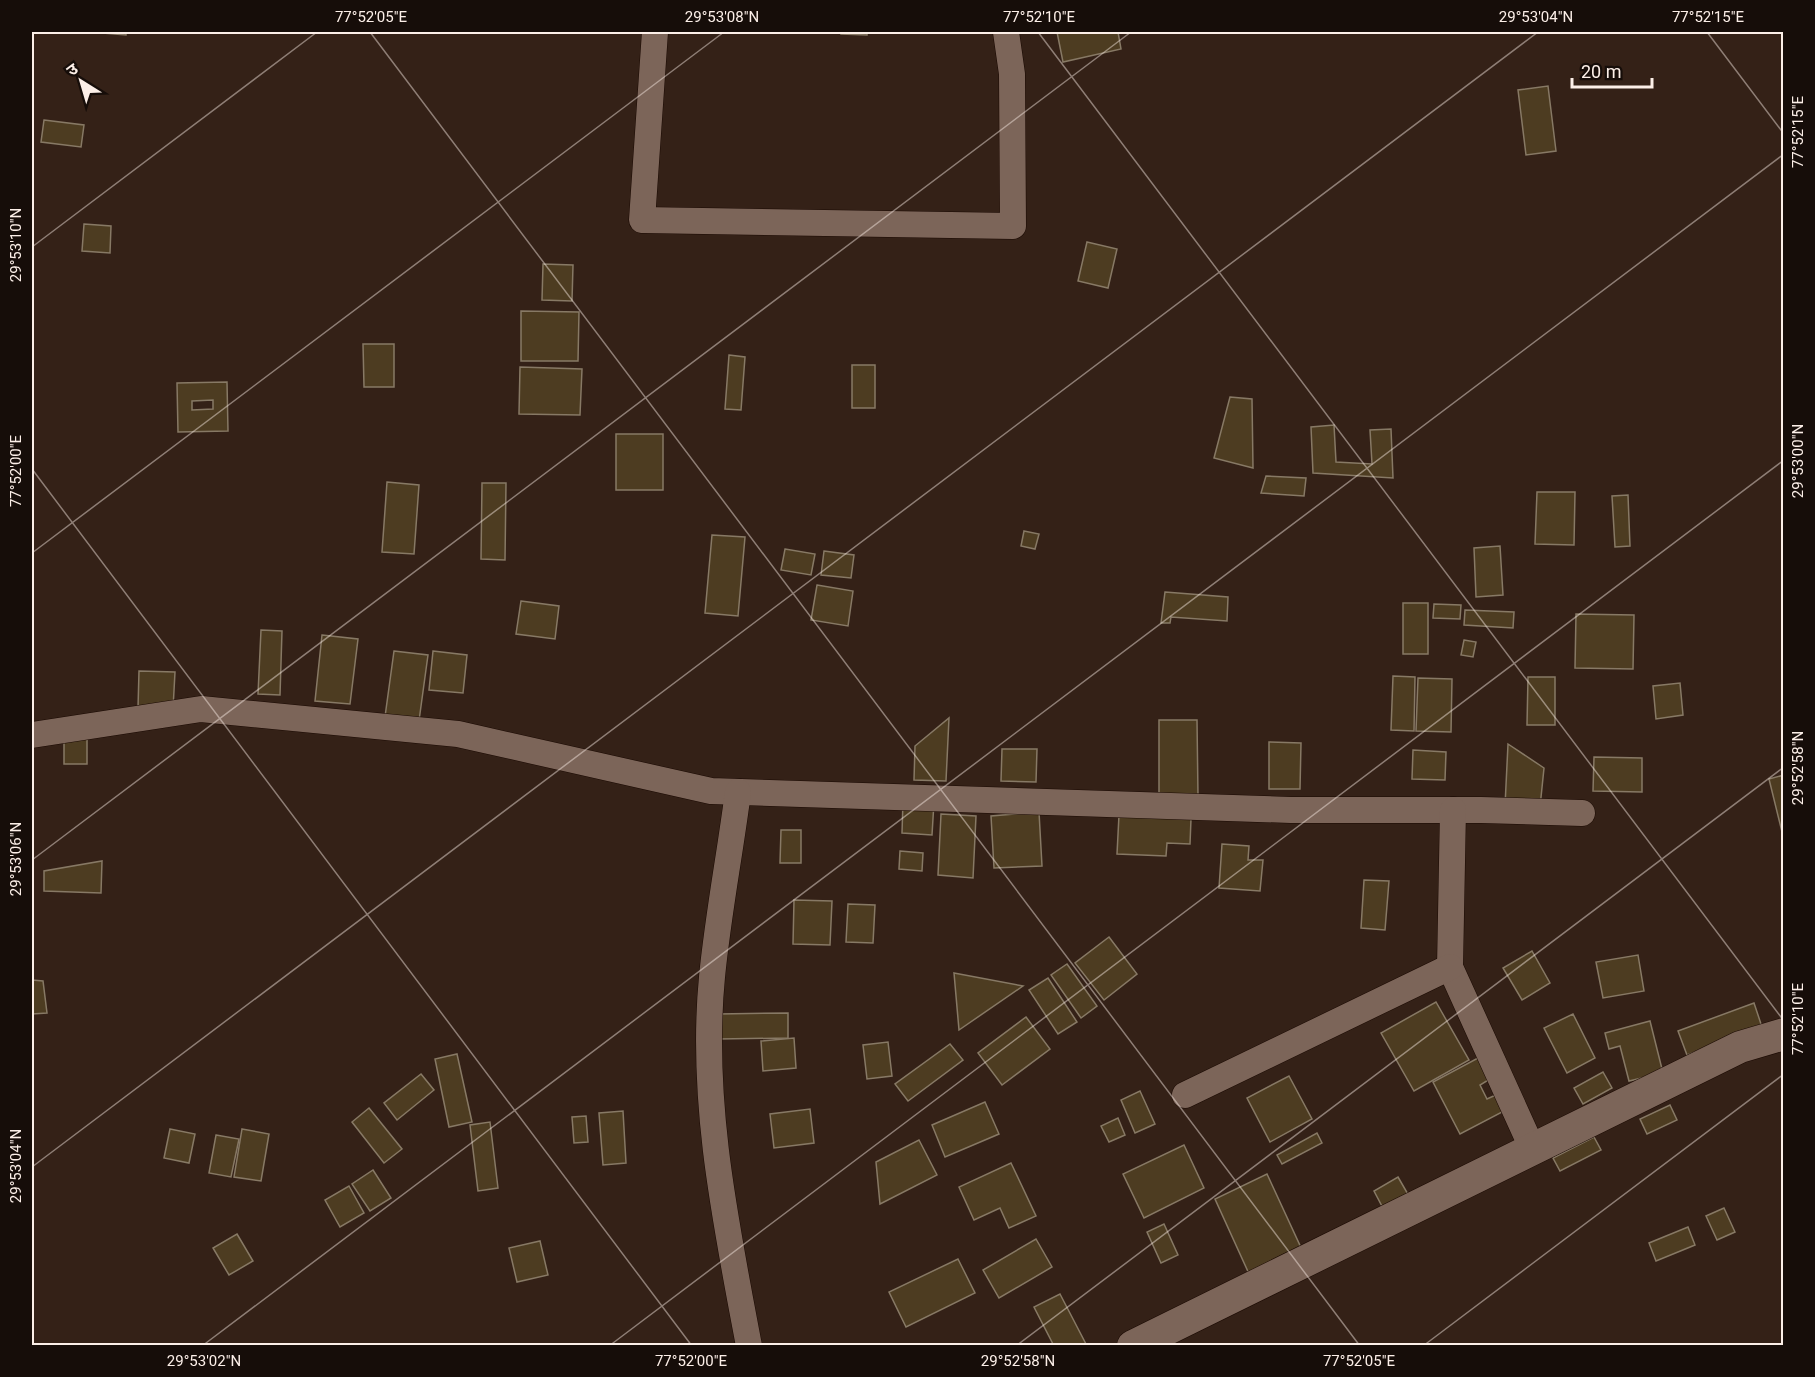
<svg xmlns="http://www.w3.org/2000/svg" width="1815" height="1377" viewBox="0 0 1815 1377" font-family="Roboto,'Noto Sans Devanagari',sans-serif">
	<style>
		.building { fill: #4d3c21; stroke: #877965; stroke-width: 1.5; fill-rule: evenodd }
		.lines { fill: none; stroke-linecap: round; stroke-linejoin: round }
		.minor-casing { stroke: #1b0a03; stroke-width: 27 }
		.tertiary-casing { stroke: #1b0a03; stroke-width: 33 }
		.minor { stroke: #7c6559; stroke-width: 26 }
		.tertiary { stroke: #7c6559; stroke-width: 32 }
		.ticks { fill: none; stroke: #fcefe8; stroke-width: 1.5; stroke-opacity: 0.45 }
		.neatline { fill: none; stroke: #fcefe8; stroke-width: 2 }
		.ticks-label { font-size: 15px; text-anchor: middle; fill: #fcefe8 }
	</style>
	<rect width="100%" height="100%" fill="#342117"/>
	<g class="building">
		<polygon points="90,32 126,32 126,35"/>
		<polygon points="841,32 867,32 867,35 841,34"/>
		<polygon points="1057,32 1118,32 1121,49 1063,62"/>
		<polygon points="1548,86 1556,151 1526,155 1518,90"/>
		<polygon points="44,120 84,125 81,147 41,142"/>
		<polygon points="84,224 111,226 110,253 82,251"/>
		<polygon points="1087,242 1117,249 1108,288 1078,281"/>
		<polygon points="543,264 573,265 572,301 542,300"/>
		<polygon points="521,311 579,312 578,361 521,361"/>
		<polygon points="363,344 394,344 394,387 364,387"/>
		<polygon points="729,355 745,357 741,410 725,409"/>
		<rect x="852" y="365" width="23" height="43"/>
		<polygon points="520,367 582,369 580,415 519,414"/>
		<path d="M227,382L228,431L178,432L177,383ZM213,400V409L192,410V401Z"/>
		<polygon points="1230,397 1252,399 1253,468 1214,458"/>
		<polygon points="1334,425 1336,462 1372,464 1370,430 1391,429 1393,478 1313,473 1311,427"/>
		<rect x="616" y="434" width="47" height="56"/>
		<polygon points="1266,476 1306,478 1304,496 1261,493"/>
		<polygon points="387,482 419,485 414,554 382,552"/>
		<polygon points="482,483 506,483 505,560 481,559"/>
		<polygon points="1537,492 1575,492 1574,545 1535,544"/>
		<polygon points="1628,495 1630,546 1615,547 1612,496"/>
		<polygon points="1024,531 1039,534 1035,549 1021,546"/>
		<polygon points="712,535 745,537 738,616 705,613"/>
		<polygon points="1500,546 1503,595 1476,597 1474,548"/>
		<polygon points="785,549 815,554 811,575 781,570"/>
		<polygon points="824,551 854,555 851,578 821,575"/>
		<polygon points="817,585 853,591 848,626 811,620"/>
		<polygon points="1165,592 1228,597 1227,621 1171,617 1170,623 1161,623"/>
		<polygon points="521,601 559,606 555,639 516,634"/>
		<rect x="1403" y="603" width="25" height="51"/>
		<polygon points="1434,604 1461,605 1460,619 1433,618"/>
		<polygon points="1465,610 1514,612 1513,628 1464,625"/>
		<polygon points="1576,614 1634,615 1633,669 1575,668"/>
		<polygon points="261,630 282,631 280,695 258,694"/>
		<polygon points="322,635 358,639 350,704 315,701"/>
		<polygon points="1464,640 1476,642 1473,657 1461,655"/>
		<polygon points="394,651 428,655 418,728 384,724"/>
		<polygon points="433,651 467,655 463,693 429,690"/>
		<polygon points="139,671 175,672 173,709 138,708"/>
		<polygon points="1393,676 1415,677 1414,731 1391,730"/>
		<polygon points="1528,677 1555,677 1555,725 1527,725"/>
		<polygon points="1418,678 1452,679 1451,732 1416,731"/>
		<polygon points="1680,683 1683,715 1656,719 1653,686"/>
		<polygon points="949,718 946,781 914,780 915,746"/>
		<polygon points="1159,720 1197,720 1198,796 1159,797"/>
		<rect x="64" y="733" width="23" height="31"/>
		<polygon points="1269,742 1301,743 1300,789 1269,789"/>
		<polygon points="1508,744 1544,768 1540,807 1505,806"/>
		<polygon points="1002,749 1037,749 1036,782 1001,781"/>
		<polygon points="1413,750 1446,752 1445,780 1412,779"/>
		<polygon points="1594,757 1642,758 1642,792 1593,791"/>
		<polygon points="1784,775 1784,836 1783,836 1769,779"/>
		<polygon points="903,801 934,802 932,835 902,833"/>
		<polygon points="1039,812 1042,866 994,868 991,816"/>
		<polygon points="941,814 976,816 973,878 938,875"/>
		<polygon points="1119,815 1191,819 1190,844 1167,843 1166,856 1117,854"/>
		<polygon points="781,830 801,830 801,863 780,863"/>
		<polygon points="1222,844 1249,846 1248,860 1263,860 1260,891 1219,888"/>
		<polygon points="900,851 923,853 922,871 899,869"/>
		<polygon points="102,861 101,893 44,891 44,871"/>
		<polygon points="1364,880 1389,881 1385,930 1361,928"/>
		<polygon points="794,900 832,901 830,945 793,944"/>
		<polygon points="848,904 875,905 873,943 846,942"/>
		<polygon points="1109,937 1137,974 1104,1000 1075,963"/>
		<polygon points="1532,951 1550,983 1522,1000 1503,968"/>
		<polygon points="1638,955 1644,991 1603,998 1596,962"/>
		<polygon points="1067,964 1097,1006 1081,1018 1051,975"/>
		<polygon points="954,973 1023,986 959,1030"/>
		<polygon points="1048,978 1077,1022 1058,1034 1029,990"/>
		<polygon points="32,980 43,981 47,1013 32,1014"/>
		<polygon points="1436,1002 1469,1060 1414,1091 1381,1033"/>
		<polygon points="1754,1003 1762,1027 1687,1055 1678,1031"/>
		<polygon points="788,1013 788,1038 719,1039 718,1014"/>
		<polygon points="1573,1014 1595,1058 1567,1073 1544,1028"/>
		<polygon points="1026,1017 1050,1049 1002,1085 978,1053"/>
		<polygon points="1650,1021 1663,1073 1629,1081 1620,1046 1609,1049 1605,1033"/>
		<polygon points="794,1038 796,1068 763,1071 761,1041"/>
		<polygon points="888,1042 892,1076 867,1079 863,1045"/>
		<polygon points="950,1044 963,1060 908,1101 895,1084"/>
		<polygon points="457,1054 472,1122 449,1127 435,1059"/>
		<polygon points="1478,1058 1490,1079 1480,1085 1487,1099 1498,1094 1506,1110 1460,1134 1433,1082"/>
		<polygon points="1603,1072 1612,1088 1583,1104 1574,1088"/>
		<polygon points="421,1074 434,1090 397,1120 384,1103"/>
		<polygon points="1289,1076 1312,1119 1270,1142 1247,1098"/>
		<polygon points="1140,1091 1155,1124 1135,1133 1121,1100"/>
		<polygon points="985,1102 999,1134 945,1157 932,1125"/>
		<polygon points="1670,1105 1677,1120 1647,1134 1640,1119"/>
		<polygon points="369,1108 402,1149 384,1163 352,1122"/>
		<polygon points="810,1109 814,1143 774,1148 770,1114"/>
		<polygon points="623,1111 626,1163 603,1165 599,1113"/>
		<polygon points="586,1116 588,1142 574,1143 572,1117"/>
		<polygon points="1118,1118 1125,1135 1109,1142 1101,1126"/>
		<polygon points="490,1122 498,1188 478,1191 470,1125"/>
		<polygon points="170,1129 195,1134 189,1163 164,1158"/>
		<polygon points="242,1129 269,1134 261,1181 234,1177"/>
		<polygon points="1317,1133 1322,1143 1282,1164 1277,1155"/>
		<polygon points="216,1135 239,1139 231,1177 209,1173"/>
		<polygon points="1594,1137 1601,1150 1560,1171 1553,1158"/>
		<polygon points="919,1140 937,1175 880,1204 876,1162"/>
		<polygon points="1184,1145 1204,1188 1144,1218 1123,1174"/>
		<polygon points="1011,1163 1036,1216 1009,1228 1000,1208 974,1220 959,1187"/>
		<polygon points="373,1170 391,1198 370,1211 352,1184"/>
		<polygon points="1267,1174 1303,1252 1250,1276 1215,1199"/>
		<polygon points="1398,1177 1409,1196 1384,1210 1374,1191"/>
		<polygon points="349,1186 364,1213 340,1227 325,1200"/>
		<polygon points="1724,1208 1735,1232 1717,1240 1706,1216"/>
		<polygon points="1164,1224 1178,1255 1161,1263 1147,1232"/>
		<polygon points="1688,1227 1695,1245 1656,1261 1649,1243"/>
		<polygon points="237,1234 253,1261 229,1275 213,1248"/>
		<polygon points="1036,1239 1052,1267 999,1298 983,1270"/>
		<polygon points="540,1241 548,1275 517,1282 509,1248"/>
		<polygon points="958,1259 975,1293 906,1327 889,1292"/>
		<polygon points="1060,1294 1087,1346 1054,1346 1034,1307"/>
	</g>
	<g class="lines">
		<defs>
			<g id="minor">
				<polyline points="655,32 642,220 1013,226 1012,74 1006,32"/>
				<polyline points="32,735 201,709 458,734 711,791 1291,810 1481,810 1582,813"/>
				<path d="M738,792C730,854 718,915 712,977C700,1101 726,1224 749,1346"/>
				<polyline points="1453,810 1450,967 1533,1150"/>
				<polyline points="1185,1095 1450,967"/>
			</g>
			<polyline id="tertiary" points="1133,1346 1740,1047 1784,1034"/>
		</defs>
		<use href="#minor" class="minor-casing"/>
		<use href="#tertiary" class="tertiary-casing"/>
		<use href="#minor" class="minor"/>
		<use href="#tertiary" class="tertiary"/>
	</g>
	<path class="ticks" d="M370,32L1360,1346M1038,32L1784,1021M1707,32L1784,134M32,247L317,32M32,469L692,1346M32,553L724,32M32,860L1131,32M32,1167L1538,32M202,1346L1784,154M609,1346L1784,460M1016,1346L1784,767M1423,1346L1784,1074"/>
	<rect width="1815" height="1377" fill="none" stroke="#160d09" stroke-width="66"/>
	<g transform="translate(81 81) rotate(323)" stroke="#160d09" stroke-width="4.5" paint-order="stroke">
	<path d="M0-4.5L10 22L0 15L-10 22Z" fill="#fcefe8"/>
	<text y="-9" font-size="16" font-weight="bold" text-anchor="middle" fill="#fcefe8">उ</text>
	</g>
	<path d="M1572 78v9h80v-9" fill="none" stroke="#fcefe8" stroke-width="3"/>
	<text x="1581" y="78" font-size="18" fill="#fcefe8" stroke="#160d09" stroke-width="4.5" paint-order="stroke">20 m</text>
	<rect x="33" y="33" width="1749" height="1311" class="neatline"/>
	<g class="ticks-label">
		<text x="371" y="22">77°52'05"E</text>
		<text x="722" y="22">29°53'08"N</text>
		<text x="1039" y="22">77°52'10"E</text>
		<text x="1536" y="22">29°53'04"N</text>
		<text x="1708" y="22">77°52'15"E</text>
		<text transform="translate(1798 132) rotate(-90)" y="5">77°52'15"E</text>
		<text transform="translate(16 245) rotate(-90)" y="5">29°53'10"N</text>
		<text transform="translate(1798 461) rotate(-90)" y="5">29°53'00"N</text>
		<text transform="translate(16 471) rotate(-90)" y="5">77°52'00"E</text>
		<text transform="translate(1798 768) rotate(-90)" y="5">29°52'58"N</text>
		<text transform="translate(16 859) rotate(-90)" y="5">29°53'06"N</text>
		<text transform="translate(1798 1019) rotate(-90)" y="5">77°52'10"E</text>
		<text transform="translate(16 1166) rotate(-90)" y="5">29°53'04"N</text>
		<text x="204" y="1366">29°53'02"N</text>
		<text x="691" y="1366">77°52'00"E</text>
		<text x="1018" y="1366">29°52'58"N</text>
		<text x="1359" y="1366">77°52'05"E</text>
	</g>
</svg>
